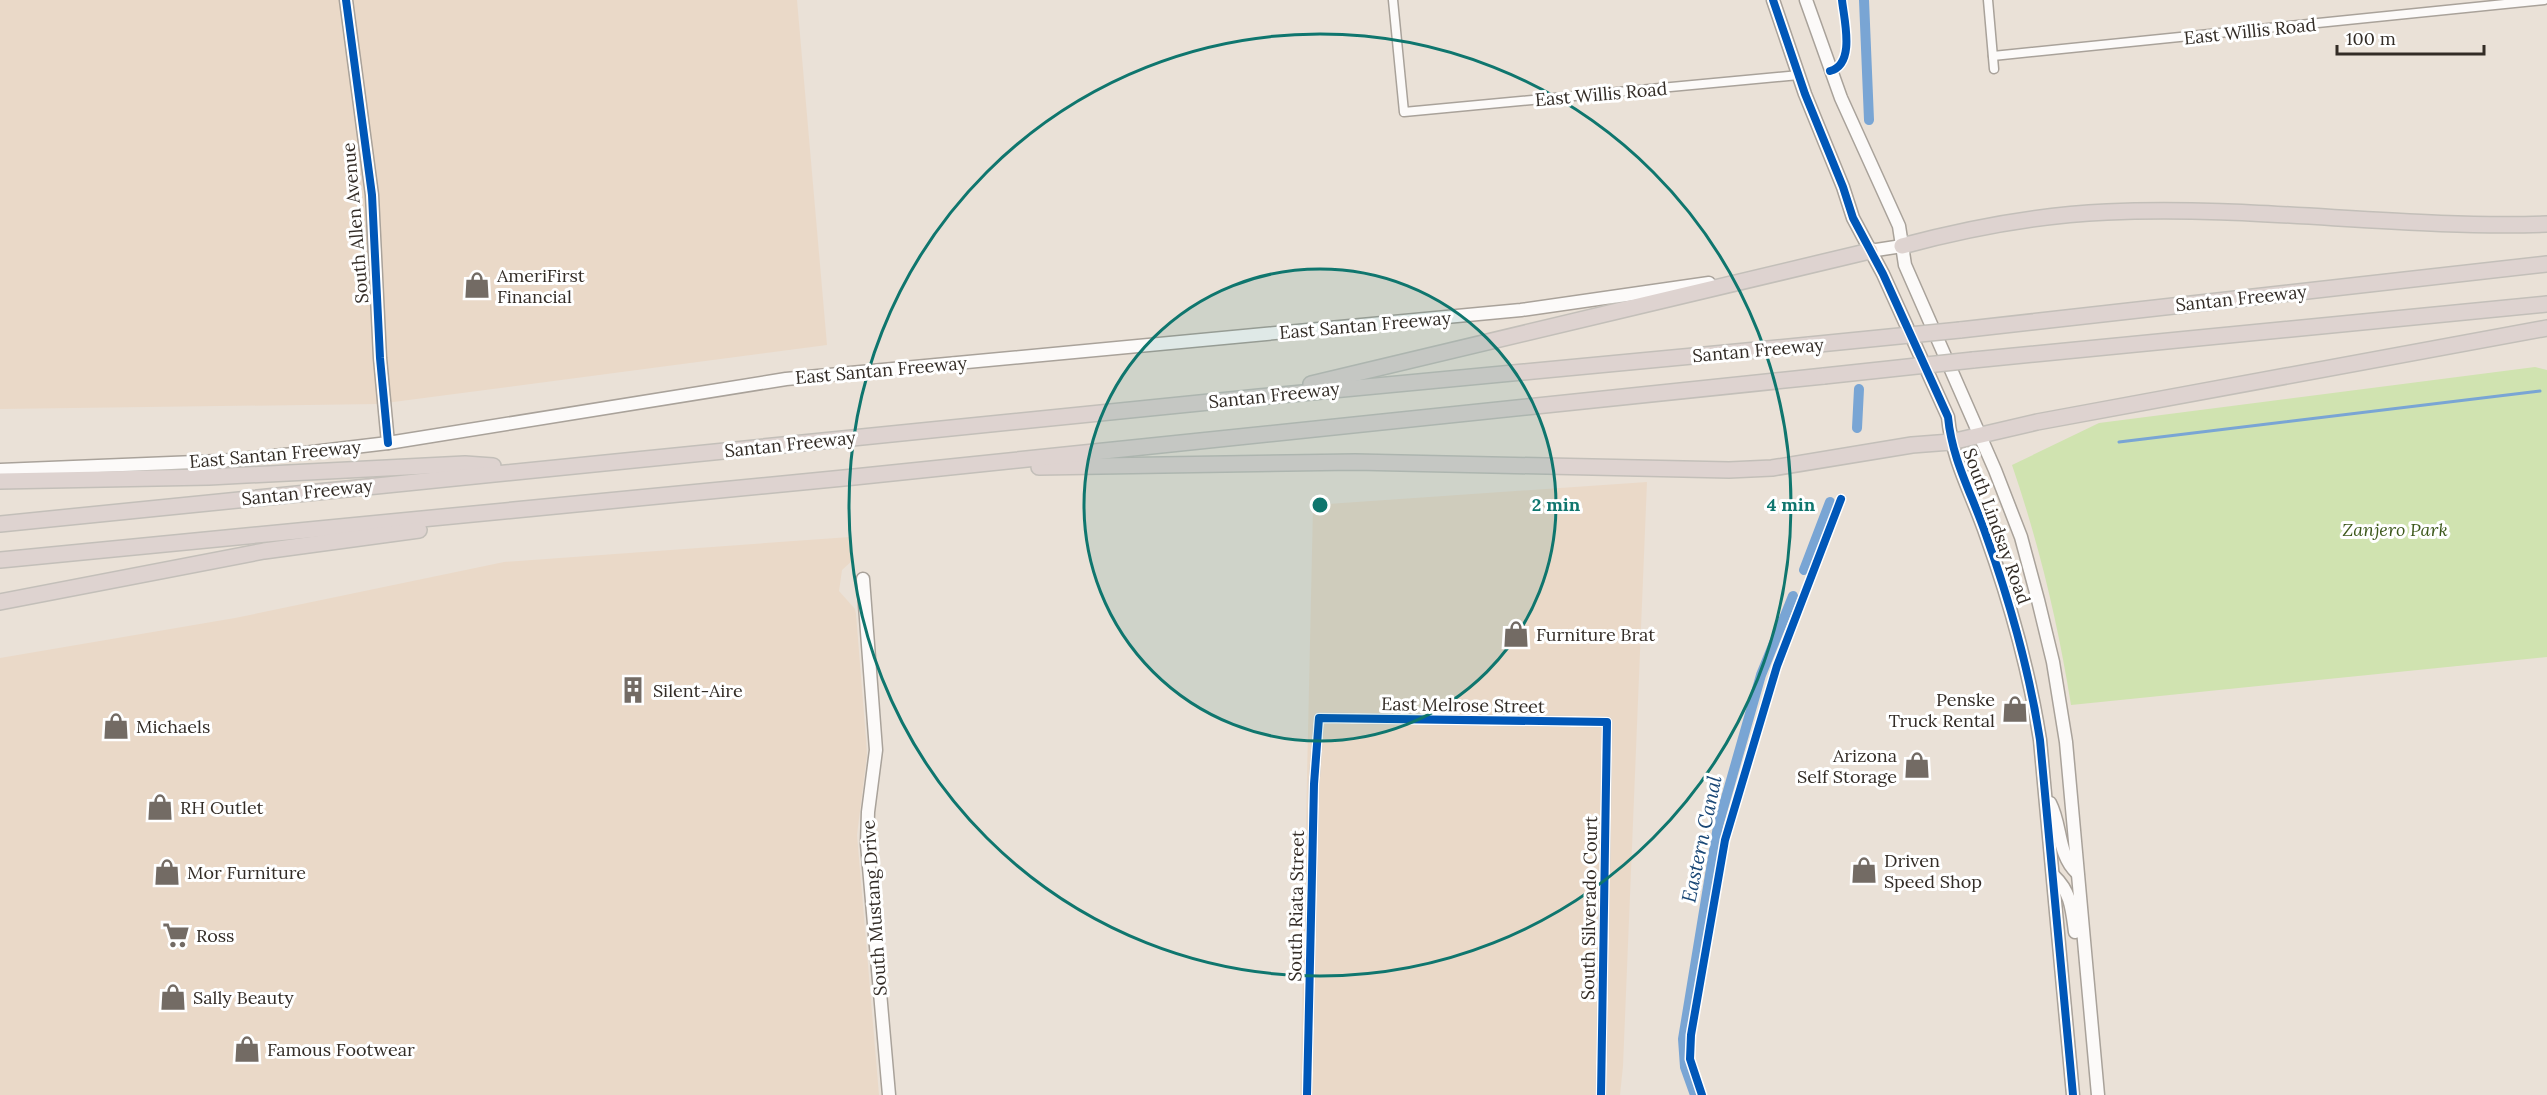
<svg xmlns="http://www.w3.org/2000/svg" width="2547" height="1095" viewBox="0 0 2547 1095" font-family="Lora,serif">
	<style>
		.built { fill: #ead9c8 }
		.green { fill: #d0e3b0 }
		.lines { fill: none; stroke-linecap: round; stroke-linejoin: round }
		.stream { stroke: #79a5d4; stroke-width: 3 }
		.canal { stroke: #79a5d4; stroke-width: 10 }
		.street-casing { stroke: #a9a29a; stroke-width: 11 }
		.secondary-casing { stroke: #a9a29a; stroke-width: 15 }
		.highway-casing { stroke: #c3bfb9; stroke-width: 18 }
		.street { stroke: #fcfaf9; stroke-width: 8 }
		.secondary { stroke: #fcfaf9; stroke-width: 12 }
		.highway { stroke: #ded3d0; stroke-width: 15 }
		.highway-bridge-casing { stroke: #c3bfb9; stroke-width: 18; stroke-linecap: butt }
		.highway-bridge { stroke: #ded3d0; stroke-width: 15 }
		.cycleway-casing { stroke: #fff; stroke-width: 11 }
		.cycleway { stroke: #0057b8; stroke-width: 8 }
		.ring { fill: none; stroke: #0f766e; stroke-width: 3 }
		.labels { text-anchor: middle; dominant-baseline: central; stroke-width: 6; stroke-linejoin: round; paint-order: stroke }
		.street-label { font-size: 18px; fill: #332c26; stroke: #fff }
		.poi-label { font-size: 18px; fill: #332c26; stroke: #fff; text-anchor: start }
		.park-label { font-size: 18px; font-style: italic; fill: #3e591c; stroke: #fff }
		.water-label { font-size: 20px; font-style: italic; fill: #184675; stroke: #fff }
		.centre { fill: #0f766e; stroke: #fff; stroke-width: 3 }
		.ring-label { font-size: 18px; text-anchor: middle; font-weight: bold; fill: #0f766e; stroke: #fff; stroke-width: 6; stroke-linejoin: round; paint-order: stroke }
	</style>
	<rect width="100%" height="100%" fill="#eae1d7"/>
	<g class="built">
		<polygon points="0,0 797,0 827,345 378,404 0,409"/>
		<polygon points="1647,482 1623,1066 1620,1095 1300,1095 1313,505"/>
		<polygon points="850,537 853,560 842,570 839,591 855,609 856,614 866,739 867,755 857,835 879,1095 0,1095 0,658 235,618 504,562"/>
	</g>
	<path class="green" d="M2535,367L2547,370V657L2071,705C2058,623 2039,544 2012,465L2099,423Z"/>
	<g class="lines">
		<polyline class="stream" points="2119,442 2540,391"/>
		<g class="canal">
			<polyline points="1864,0 1869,120"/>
			<polyline points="1857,428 1859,389"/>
			<polyline points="1804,570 1830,502"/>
			<polyline points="1695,1095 1685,1067 1683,1039 1718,826 1761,675 1793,596"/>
		</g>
		<defs>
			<g id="street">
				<polyline points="1393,0 1404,112 1799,75"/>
				<polyline points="1988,0 1994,69"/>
				<polyline points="1993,56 2544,0"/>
				<polyline points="1307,1095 1314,784 1319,718 1607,722 1601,1095"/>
			</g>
			<g id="secondary">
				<polyline points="346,0 372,195 380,358 388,443"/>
				<path d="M1773,0L1805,94L1843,187L1853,218L1883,274L1948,417C1952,460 1972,494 1986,535C2010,602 2029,669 2040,740L2073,1095"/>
				<polyline points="1806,0 1841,98 1899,226 1905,265 1995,470 2021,537 2038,600 2053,662 2066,742 2098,1095"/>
				<polyline points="1870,251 1902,246"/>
				<polyline points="0,470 220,461 304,453 388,443 786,379 1521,310 1709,283"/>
				<polyline points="863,579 876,750 868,812 867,844 889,1095"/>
				<path d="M2050,803C2062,826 2057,854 2077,873"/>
				<path d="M2054,876C2071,892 2072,910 2075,932"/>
			</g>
			<g id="highway">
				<path d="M1902,246C1969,228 2038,215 2107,212C2254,205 2400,229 2547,224"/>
				<polyline points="1960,330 2547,264"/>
				<polyline points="1973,360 2547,304"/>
				<polyline points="1311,384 1870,251"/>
				<polyline points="1039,467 1355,462 1729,470 1772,468 1912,445 1951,442 2037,422 2547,328"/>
				<polyline points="0,481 209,477 465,464 493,466"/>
				<polyline points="0,524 1259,397 1809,345"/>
				<polyline points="0,560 854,477 1824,376"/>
				<polyline points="0,602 264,551 419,530"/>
			</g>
		</defs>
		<use href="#street" class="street-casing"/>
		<use href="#secondary" class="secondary-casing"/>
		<use href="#highway" class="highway-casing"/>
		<use href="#street" class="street"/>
		<use href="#secondary" class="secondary"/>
		<use href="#highway" class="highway"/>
		<defs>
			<g id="highway-bridge">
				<polyline points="1809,345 1960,330"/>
				<polyline points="1824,376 1973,360"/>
			</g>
		</defs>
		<use href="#highway-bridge" class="highway-bridge-casing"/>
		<use href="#highway-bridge" class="highway-bridge"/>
		<defs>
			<g id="cycleway">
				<polyline points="346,0 372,195 380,358 388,443"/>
				<path d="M1773,0L1805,94L1843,187L1853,218L1883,274L1948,417C1952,460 1972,494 1986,535C2010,602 2029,669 2040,740L2073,1095"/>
				<path d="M1830,71C1856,64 1844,20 1842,0"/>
				<polyline points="1307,1095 1314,784 1319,718 1607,722 1601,1095"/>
				<polyline points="1702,1095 1690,1059 1691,1035 1725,840 1777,666 1841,499"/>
			</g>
		</defs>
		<use href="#cycleway" class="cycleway-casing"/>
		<use href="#cycleway" class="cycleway"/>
	</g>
	<circle cx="1320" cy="505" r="236" fill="#0f766e" fill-opacity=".12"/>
	<g class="ring">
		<circle cx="1320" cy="505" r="236"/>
		<circle cx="1320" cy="505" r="471"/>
	</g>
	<defs>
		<symbol id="shop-bare" viewBox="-9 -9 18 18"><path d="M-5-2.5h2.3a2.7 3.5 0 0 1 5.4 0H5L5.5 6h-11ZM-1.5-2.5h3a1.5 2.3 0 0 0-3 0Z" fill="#736b64" stroke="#fff" stroke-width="2.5" paint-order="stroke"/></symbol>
		<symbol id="building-bare" viewBox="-9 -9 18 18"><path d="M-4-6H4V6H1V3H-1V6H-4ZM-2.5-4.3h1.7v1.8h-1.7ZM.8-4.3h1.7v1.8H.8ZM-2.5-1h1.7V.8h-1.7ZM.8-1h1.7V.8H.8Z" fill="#736b64" stroke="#fff" stroke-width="2.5" paint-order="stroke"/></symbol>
		<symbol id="supermarket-bare" viewBox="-9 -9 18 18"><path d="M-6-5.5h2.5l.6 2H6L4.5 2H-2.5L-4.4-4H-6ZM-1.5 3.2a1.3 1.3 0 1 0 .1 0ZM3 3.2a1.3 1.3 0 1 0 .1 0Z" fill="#736b64" stroke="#fff" stroke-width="2.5" paint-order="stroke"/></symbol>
	</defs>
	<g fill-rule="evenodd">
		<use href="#shop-bare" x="458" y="266" width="38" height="38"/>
		<use href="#shop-bare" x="1497" y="615" width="38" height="38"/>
		<use href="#building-bare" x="614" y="671" width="38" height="38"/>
		<use href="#shop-bare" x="1996" y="690" width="38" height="38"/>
		<use href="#shop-bare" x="97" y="707" width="38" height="38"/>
		<use href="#shop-bare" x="1898" y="746" width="38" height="38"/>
		<use href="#shop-bare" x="141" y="788" width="38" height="38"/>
		<use href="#shop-bare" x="1845" y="851" width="38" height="38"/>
		<use href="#shop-bare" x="148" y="853" width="38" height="38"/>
		<use href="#supermarket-bare" x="157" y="916" width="38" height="38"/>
		<use href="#shop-bare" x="154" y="978" width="38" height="38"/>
		<use href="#shop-bare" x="228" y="1030" width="38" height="38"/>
	</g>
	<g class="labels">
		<g class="street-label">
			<text transform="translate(2250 31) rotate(-6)">East Willis Road</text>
			<text transform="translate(1601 94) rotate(-5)">East Willis Road</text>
			<text transform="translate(355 223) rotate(-95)">South Allen Avenue</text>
			<text transform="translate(2241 298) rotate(-6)">Santan Freeway</text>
			<text transform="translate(1365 325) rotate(-5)">East Santan Freeway</text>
			<text transform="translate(1758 350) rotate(-5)">Santan Freeway</text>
			<text transform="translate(881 370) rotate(-5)">East Santan Freeway</text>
			<text transform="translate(1274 395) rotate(-6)">Santan Freeway</text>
			<text transform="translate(790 444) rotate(-6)">Santan Freeway</text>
			<text transform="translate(275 454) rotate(-5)">East Santan Freeway</text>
			<text transform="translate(307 492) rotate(-6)">Santan Freeway</text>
			<text transform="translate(1997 526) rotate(70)">South Lindsay Road</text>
			<text transform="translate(1463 705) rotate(1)">East Melrose Street</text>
			<text transform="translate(1296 906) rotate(-89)">South Riata Street</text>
			<text transform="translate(874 908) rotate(-94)">South Mustang Drive</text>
			<text transform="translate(1589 908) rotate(-89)">South Silverado Court</text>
		</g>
		<g class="poi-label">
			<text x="497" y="275">AmeriFirst<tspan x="497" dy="21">Financial</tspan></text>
			<text x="1536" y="634">Furniture Brat</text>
			<text x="653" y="690">Silent-Aire</text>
			<text x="1995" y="699" text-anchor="end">Penske<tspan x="1995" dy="21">Truck Rental</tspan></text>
			<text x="136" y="726">Michaels</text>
			<text x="1897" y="755" text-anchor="end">Arizona<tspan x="1897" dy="21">Self Storage</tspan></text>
			<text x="180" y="807">RH Outlet</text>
			<text x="1884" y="860">Driven<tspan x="1884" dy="21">Speed Shop</tspan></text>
			<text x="187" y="872">Mor Furniture</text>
			<text x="196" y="935">Ross</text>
			<text x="193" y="997">Sally Beauty</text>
			<text x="267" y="1049">Famous Footwear</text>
		</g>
		<g class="park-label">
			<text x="2395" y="529">Zanjero Park</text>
		</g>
		<g class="water-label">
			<text transform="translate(1701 839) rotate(-78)">Eastern Canal</text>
		</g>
	</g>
	<circle cx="1320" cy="505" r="9" class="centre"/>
	<g class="ring-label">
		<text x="1556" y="511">2 min</text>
		<text x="1791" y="511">4 min</text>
	</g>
	<path d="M2337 45v9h147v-9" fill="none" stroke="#332c26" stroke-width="3"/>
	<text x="2346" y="45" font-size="18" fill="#332c26" stroke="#ffffff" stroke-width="4.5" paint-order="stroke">100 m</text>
</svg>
